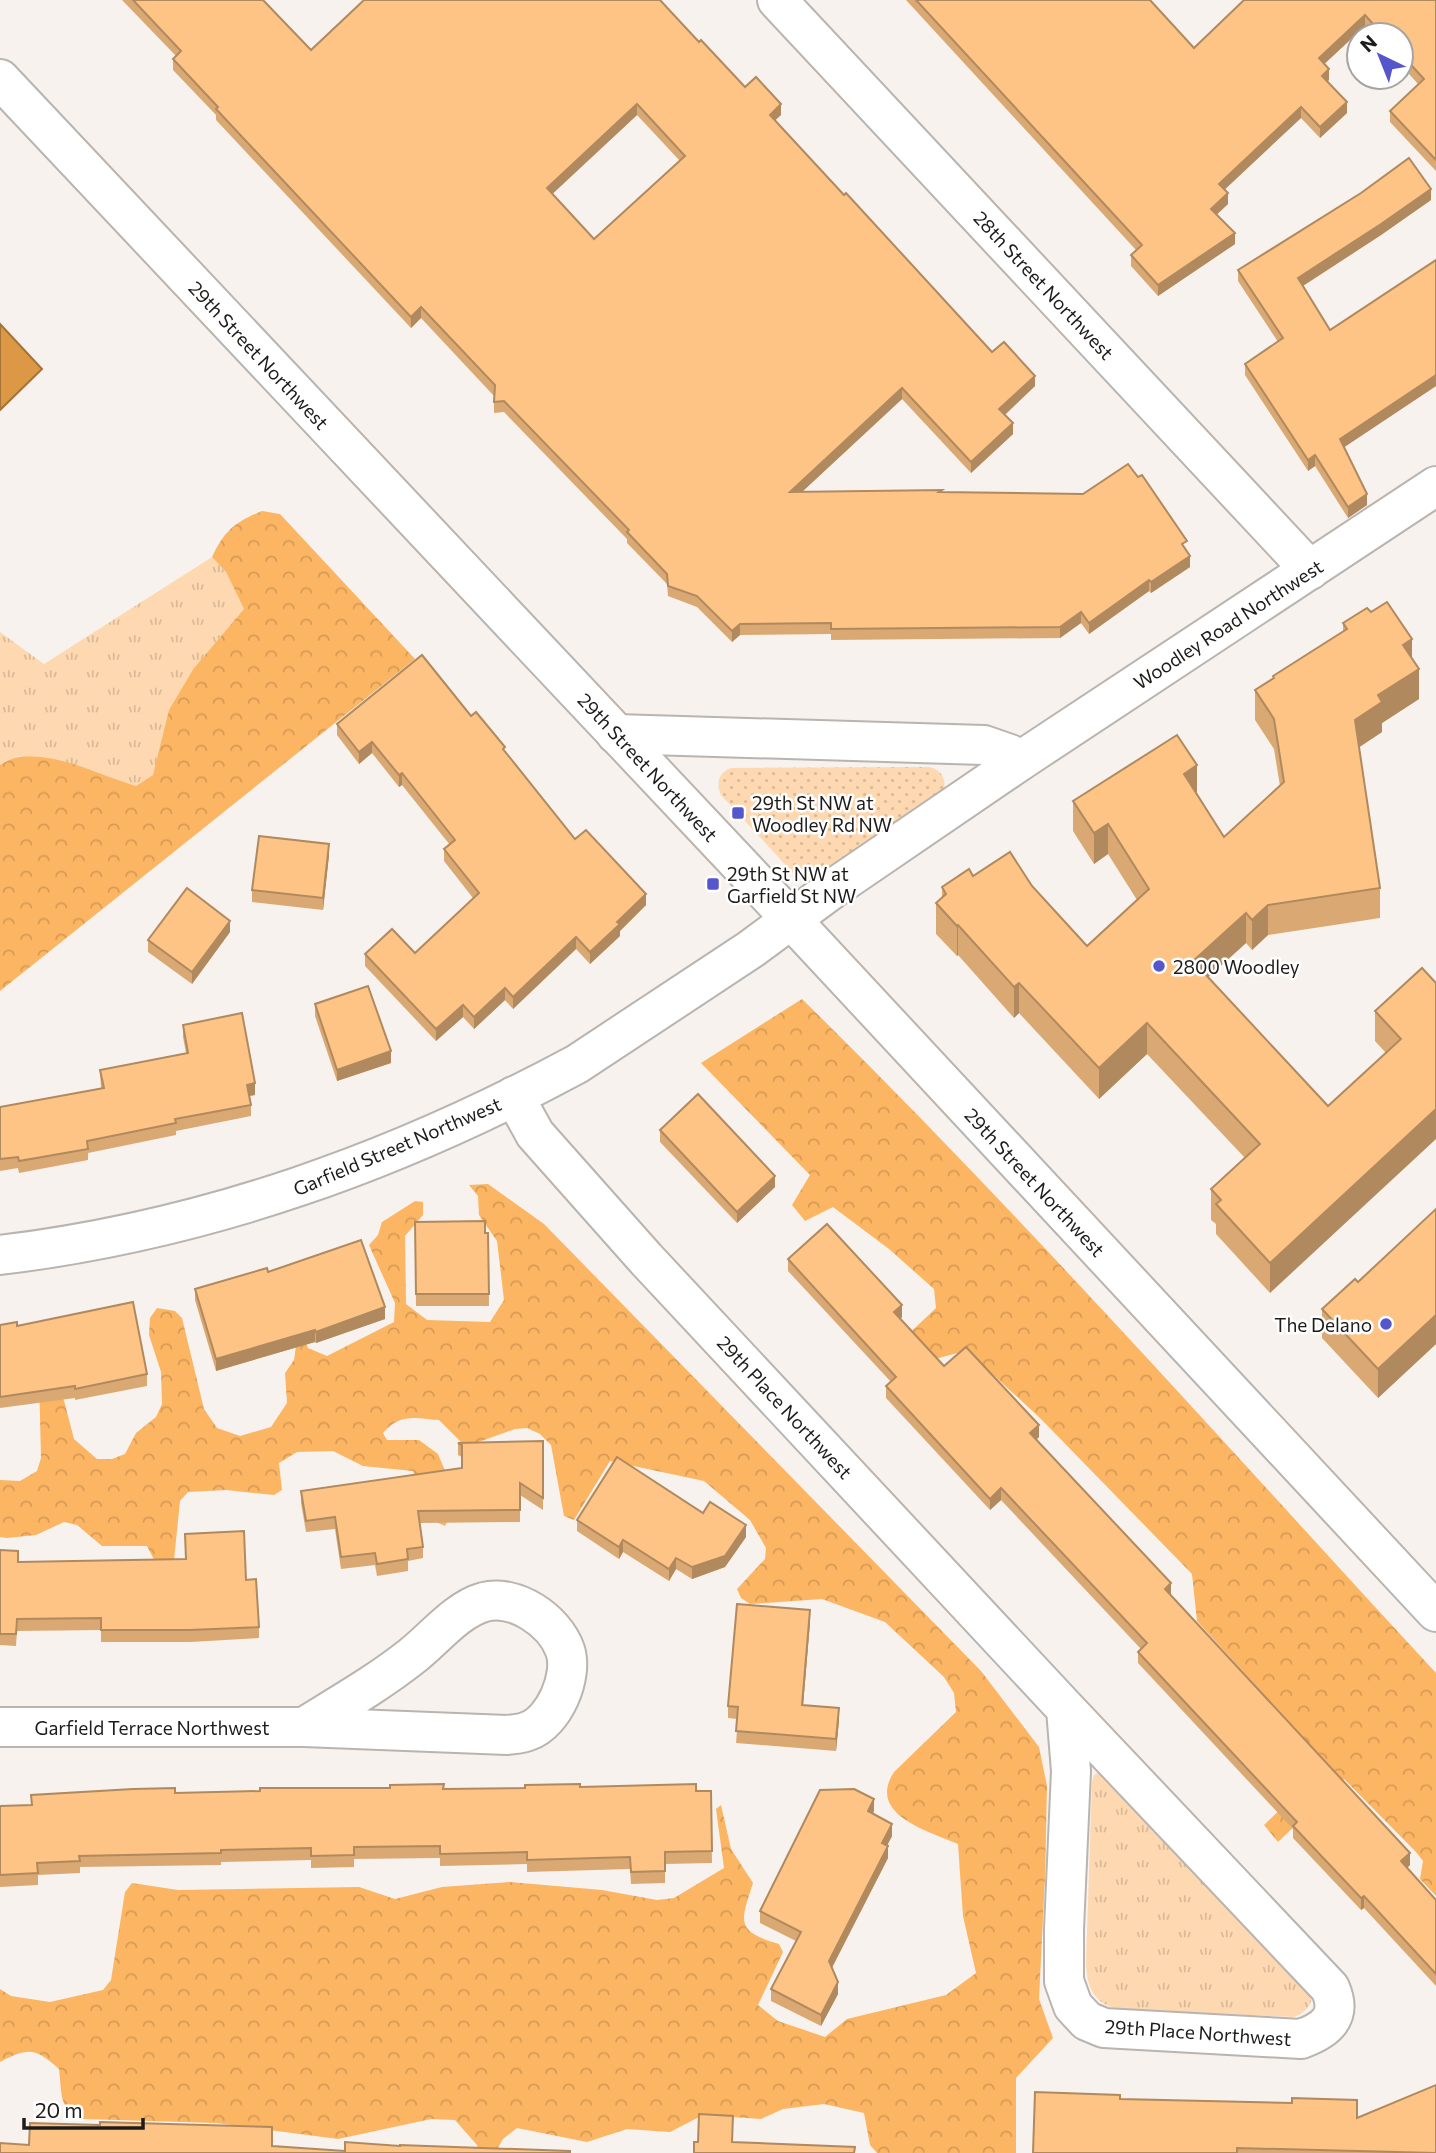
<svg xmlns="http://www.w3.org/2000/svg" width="1436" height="2153" viewBox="0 0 1436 2153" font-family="Commissioner,sans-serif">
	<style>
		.grass { fill: url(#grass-tufts) }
		.forest { fill: url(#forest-crowns) }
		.park { fill: url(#park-dots) }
		.water { fill: #dd9845; stroke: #a37338; stroke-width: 2 }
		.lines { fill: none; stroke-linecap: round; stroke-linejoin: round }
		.minor-casing { stroke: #b9b4af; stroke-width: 42 }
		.minor { stroke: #fff; stroke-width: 38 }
		.wall { fill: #daa973; fill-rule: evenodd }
		.shaded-wall { fill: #b1895e }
		.building { fill: #fdc486; stroke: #b1895e; stroke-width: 2; fill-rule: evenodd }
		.poi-dot { fill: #55c; stroke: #fff; stroke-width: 2.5 }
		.labels { text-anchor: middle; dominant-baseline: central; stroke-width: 5; stroke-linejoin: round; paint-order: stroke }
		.street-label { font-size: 19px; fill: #1d1c1a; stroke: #fff }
		.poi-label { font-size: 19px; fill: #1d1c1a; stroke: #fff; text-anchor: start }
	</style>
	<defs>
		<pattern id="grass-tufts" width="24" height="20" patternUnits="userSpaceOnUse" patternTransform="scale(1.75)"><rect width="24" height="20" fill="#fed8b0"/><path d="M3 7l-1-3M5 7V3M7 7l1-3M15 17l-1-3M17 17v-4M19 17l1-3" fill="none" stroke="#d9b997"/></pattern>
		<pattern id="forest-crowns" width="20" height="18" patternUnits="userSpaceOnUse" patternTransform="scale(1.75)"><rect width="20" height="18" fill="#fbb563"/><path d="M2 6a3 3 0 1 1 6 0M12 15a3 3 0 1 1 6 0" fill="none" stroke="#d79b55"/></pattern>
		<pattern id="park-dots" width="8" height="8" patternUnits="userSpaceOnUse" patternTransform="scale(1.75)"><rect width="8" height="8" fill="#fed8b0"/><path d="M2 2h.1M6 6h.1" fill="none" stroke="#d9b997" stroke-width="1.8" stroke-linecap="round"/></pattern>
	</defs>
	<rect width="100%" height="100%" fill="#f7f2ed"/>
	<g class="grass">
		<polygon points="212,557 226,572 244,609 194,668 160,750 153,775 136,786 18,756 0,765 0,632 44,664"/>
		<path d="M1100,1772L1312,1994C1312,2005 1305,2013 1294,2017L1120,2010C1093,2003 1087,1988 1086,1962L1092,1782L1094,1775Z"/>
	</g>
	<g class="forest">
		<path d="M262,511L280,514L415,659L0,991V765C6,762 13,757 20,757C60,753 98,775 136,786L153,775L169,710L194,668L244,609L226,572L212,557C225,530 235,522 262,511Z"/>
		<path d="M802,999C1022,1215 1227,1447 1436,1673V1896L1420,1879L1423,1861L1416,1852L1344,1779L1278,1842L1264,1825L1327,1764L1197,1621L1192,1574L1041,1419L971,1354L965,1351L935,1359L901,1341L936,1308L934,1289L889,1249L833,1207L805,1221L792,1205L810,1175L701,1063Z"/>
		<path d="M488,1184L544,1224L981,1671L1039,1747L1047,1786L1045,1877L1039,1999L1053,2038L1016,2078V2153H877L870,2145L864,2113L824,2104L783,2109L761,2119L703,2115L670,2132L627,2129L587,2142L517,2128L503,2139L495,2153H478L477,2145L455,2120L431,2119L338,2139L216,2123L84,2119C58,2112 62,2092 59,2069C35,2048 29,2047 0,2062V1989L11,1996L50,2002L103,1990L111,1980L125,1892L132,1883L178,1890L359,1887L395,1899L442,1887L510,1882L602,1890L657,1900L674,1898L724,1868L716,1809L721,1805L731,1849L753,1883C741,1921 734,1931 779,1944L783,1952L758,2005L778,2021L825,2037L847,2019L946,1995L976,1973L963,1916L958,1844C929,1831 866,1815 894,1772L956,1712L954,1693L944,1677L885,1622L822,1599L750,1604L741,1598L737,1589L765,1559L766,1548L750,1520L704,1481L610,1461L574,1520L564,1516L551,1445L540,1434L527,1428L515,1429L473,1444L461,1442L439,1420C415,1418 400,1413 383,1433L387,1440H419L438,1454L446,1473L450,1516L445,1526L431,1520L413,1471L363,1466L333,1451L297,1452L279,1463L282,1490L274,1495L226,1490L188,1492L180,1501L173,1570L162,1575L147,1546H102L77,1525L64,1522L36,1535L7,1538L0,1537V1480L20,1481L37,1471L41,1458L38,1337L49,1343L74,1439L97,1459H112L125,1454L136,1433L156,1417L162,1404L161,1372L149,1335L150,1318L157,1308L175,1311L182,1318L204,1409L217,1428L240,1436L271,1427L287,1403L285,1373L294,1360L299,1326L308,1348L327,1356L394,1322L395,1303L369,1245L378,1235L382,1222L415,1201L423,1202V1215L405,1236L406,1304L427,1320L490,1322L504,1300L497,1241L479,1215L478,1196L469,1185Z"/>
	</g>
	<path class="park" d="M929,767C943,770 947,781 943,794L819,877C809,880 802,879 793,873L721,795C716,783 718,773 731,768Z"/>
	<polygon class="water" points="0,324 42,369 0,410"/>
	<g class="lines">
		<defs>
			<g id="minor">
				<polyline points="777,0 1310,570"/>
				<polyline points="0,79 760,886 1436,1612"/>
				<polyline points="616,734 984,745 1010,754 1020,761"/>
				<path d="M514,1096L535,1134L646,1259L1066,1709L1330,1988C1343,2017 1326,2030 1301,2039L1104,2028L1087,2021L1073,2006L1064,1981V1929L1071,1771L1066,1709"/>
				<path d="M0,1255C206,1230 395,1162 577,1064L751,949L831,890L1020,761L1436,486"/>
				<path d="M0,1727H304L507,1735C514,1734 522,1734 528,1731C554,1722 574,1676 565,1650C554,1620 515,1594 484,1602C456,1610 434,1639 412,1656C378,1683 341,1704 304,1727"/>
			</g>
		</defs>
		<use href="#minor" class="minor-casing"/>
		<use href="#minor" class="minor"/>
	</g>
	<g class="wall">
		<path d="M122,0H263L311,50L699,42L745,87L781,115L775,120L844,195L992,352L1035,386L1005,415L1013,434L971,473L902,399L802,492H942L1187,550L1190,567L1151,593L1149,591L1089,634L1081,623L1060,638L831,640V634L740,635L732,642L697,607L668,596L667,584L627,543V539L504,412L494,413V396L421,318L411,328L216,120V115L173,70V59L176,56ZM637,115L680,161L594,239L552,194Z"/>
		<polygon points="906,0 1150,0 1194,48 1436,0 1436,171 1390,122 1390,111 1418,84 1401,65 1401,35 1373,35 1365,26 1324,64 1329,80 1327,81 1347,113 1320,138 1301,118 1224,189 1228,204 1217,214 1235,244 1158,296 1131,266 1131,255 1136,250"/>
		<polygon points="1431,200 1381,235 1303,286 1330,330 1436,260 1436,386 1344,447 1367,505 1348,518 1315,466 1308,471 1245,375 1245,364 1278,342 1238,281 1238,270"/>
		<polygon points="1343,623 1412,659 1419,699 1382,723 1382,732 1359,747 1380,888 1380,918 1268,935 1252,950 1246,943 1208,977 1328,1106 1386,1053 1375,1041 1375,1011 1436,983 1270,1293 1216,1234 1216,1224 1211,1220 1211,1189 1245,1158 1147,1054 1099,1099 1019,1013 1014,1018 958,955 957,956 936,934 936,903 942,898 942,887 973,876 1032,886 1087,946 1137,900 1108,854 1094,864 1073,831 1073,801 1197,793 1224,837 1280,786 1274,749 1255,720 1255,690 1273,679 1273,676 1343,631"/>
		<polygon points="471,716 505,752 575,839 646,905 620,931 620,936 590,964 576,949 513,1009 505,1000 474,1029 463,1017 436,1041 365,966 365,954 415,953 473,898 444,861 444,849 450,845 402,785 399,787 372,753 359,764 337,735 337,724"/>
		<polygon points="329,855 323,910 252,902 252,890"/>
		<polygon points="230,932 192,984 148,952 148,940"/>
		<polygon points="315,1004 391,1063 337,1081 315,1016"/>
		<polygon points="183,1025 255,1095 250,1096 251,1105 251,1116 176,1131 176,1135 88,1153 88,1160 19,1173 18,1168 0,1171 0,1107 101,1089 100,1070 186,1053 183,1037"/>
		<polygon points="660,1130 775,1187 737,1223 660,1142"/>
		<polygon points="1436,1209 1436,1344 1378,1398 1322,1338 1322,1309 1358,1282"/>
		<polygon points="415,1222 488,1233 489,1306 416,1306"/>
		<polygon points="788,1259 902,1317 900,1319 944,1366 1039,1437 1036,1440 1171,1595 1410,1865 1407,1868 1436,1900 1436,1986 1364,1908 1361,1910 1293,1838 1293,1829 1138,1663 1138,1652 1141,1649 1001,1500 990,1510 886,1398 886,1386 891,1382 788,1271"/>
		<polygon points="268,1272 385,1319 316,1343 315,1342 216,1371 195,1300 195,1289"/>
		<polygon points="0,1325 17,1326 147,1374 147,1386 75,1400 75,1398 0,1408"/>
		<polygon points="543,1441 543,1510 520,1495 520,1522 420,1523 423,1547 423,1558 408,1561 408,1571 377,1576 375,1565 341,1569 335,1529 306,1532 301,1503 301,1491 462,1468 462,1457 458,1455 458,1443"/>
		<polygon points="703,1513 746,1537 725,1567 692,1579 676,1569 669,1581 623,1552 619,1559 577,1531 577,1520"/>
		<polygon points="185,1534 246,1580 259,1627 259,1638 190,1642 101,1642 101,1630 17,1631 16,1646 0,1645 0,1550 18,1562 185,1559"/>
		<polygon points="810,1622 803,1706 839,1720 836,1751 736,1743 738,1719 728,1718 728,1706"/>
		<polygon points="580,1787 711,1791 712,1863 665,1864 665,1883 631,1884 630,1869 527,1872 527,1864 440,1866 440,1858 354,1859 354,1867 311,1868 311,1860 221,1862 221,1865 80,1867 80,1873 38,1875 38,1885 0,1887 0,1806 31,1805 175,1793"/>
		<polygon points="874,1811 873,1814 892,1836 887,1846 888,1858 832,1968 838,1994 821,2026 771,2001 771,1989 796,1941 760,1923 760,1911"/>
		<polygon points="1120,2099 1357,2118 1436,2153 1033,2153"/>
	</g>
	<g class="shaded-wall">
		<polygon points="1365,15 1365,26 1319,69 1319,58"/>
		<polygon points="1329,69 1329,80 1322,87 1322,76"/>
		<polygon points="1347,102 1347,113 1320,138 1320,127"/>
		<polygon points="637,104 637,115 547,199 547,188"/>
		<polygon points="781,104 781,115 770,125 770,115"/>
		<polygon points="1301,107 1301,118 1219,195 1219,184"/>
		<polygon points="1431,189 1431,200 1381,235 1298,289 1298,278"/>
		<polygon points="1228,193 1228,204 1211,220 1211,209"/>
		<polygon points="1235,233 1235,244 1158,296 1158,285"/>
		<polygon points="421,307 421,318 411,328 411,317"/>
		<polygon points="1436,375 1436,386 1340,450 1340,439"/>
		<polygon points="1035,376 1035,386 999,420 999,409"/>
		<polygon points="902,388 902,399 790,503 790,492"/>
		<polygon points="1013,423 1013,434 971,473 971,462"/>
		<polygon points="1315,455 1315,466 1308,471 1308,460"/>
		<polygon points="1367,494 1367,505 1348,518 1348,507"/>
		<polygon points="1190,556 1190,567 1151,593 1151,582"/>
		<polygon points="1149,580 1149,591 1089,634 1089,623"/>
		<polygon points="1081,612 1081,623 1060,638 1060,627"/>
		<polygon points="740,624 740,635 732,642 732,631"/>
		<polygon points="1412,639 1412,670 1403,645"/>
		<polygon points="1419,669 1419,699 1382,723 1382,732 1355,750 1355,720 1378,695"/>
		<polygon points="372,742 372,753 359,764 359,752"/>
		<polygon points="1197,765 1197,795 1184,774"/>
		<polygon points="402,773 402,785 399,787 399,775"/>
		<polygon points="1108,824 1108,854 1094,864 1094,833"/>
		<polygon points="329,844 329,855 323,910 323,898"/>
		<polygon points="646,894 646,905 620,931 620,936 590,964 590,952 617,922"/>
		<polygon points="1268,905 1268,935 1252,950 1252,920"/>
		<polygon points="1246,913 1246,943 1193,991 1193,961"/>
		<polygon points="230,921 230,932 192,984 192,972"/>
		<polygon points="958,925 958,955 957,956 957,926"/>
		<polygon points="576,937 576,949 513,1009 513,997"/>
		<polygon points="1019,983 1019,1013 1014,1018 1014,987"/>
		<polygon points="505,988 505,1000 474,1029 474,1017"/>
		<polygon points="463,1005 463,1017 436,1041 436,1029"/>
		<polygon points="1147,1023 1147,1054 1099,1099 1099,1068"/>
		<polygon points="391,1051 391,1063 337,1081 337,1070"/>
		<polygon points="255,1083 255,1095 247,1096 247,1085"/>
		<polygon points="1436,1109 1436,1139 1270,1293 1270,1263"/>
		<polygon points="775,1176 775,1187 737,1223 737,1212"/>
		<polygon points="902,1305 902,1317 894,1324 894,1312"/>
		<polygon points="385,1307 385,1319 316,1343 316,1332"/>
		<polygon points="1436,1315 1436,1344 1378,1398 1378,1369"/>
		<polygon points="315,1330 315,1342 216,1371 216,1359"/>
		<polygon points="1039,1425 1039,1437 1030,1445 1030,1433"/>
		<polygon points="1001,1488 1001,1500 990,1510 990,1499"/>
		<polygon points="746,1525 746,1537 725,1567 692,1579 692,1567"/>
		<polygon points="623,1540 623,1552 619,1559 619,1547"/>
		<polygon points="676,1558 676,1569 669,1581 669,1569"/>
		<polygon points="1171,1583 1171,1595 1165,1589"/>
		<polygon points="810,1610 810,1622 802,1717 802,1705"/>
		<polygon points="839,1708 839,1720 836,1751 836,1739"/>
		<polygon points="874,1799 874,1811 868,1823 868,1811"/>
		<polygon points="892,1824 892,1836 882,1855 882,1843"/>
		<polygon points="888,1846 888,1858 829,1973 829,1961"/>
		<polygon points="1410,1853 1410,1865 1401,1873 1401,1861"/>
		<polygon points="1364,1896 1364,1908 1361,1910 1361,1898"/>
		<polygon points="838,1982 838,1994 821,2026 821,2015"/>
	</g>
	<g class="building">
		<path d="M133,0H263L311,50L364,0H660L699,42L701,40L745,87L756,77L781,104L770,115L844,195L846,193L992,352L1004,342L1035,376L999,409L1013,423L971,462L902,388L790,492L942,490L939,492L1083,494L1128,464L1138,477L1142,475L1187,541L1182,544L1190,556L1151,582L1149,580L1089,623L1081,612L1060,627L831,629V623L740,624L732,631L697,596L668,586L667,574L627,532L629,530L504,401L494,402L495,385L421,307L411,317L216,109L218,107L173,59L181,51ZM637,104L685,156L594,239L547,188Z"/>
		<polygon points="916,0 1150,0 1194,48 1244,0 1436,0 1436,160 1390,111 1424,79 1401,54 1401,35 1383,35 1365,15 1319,58 1329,69 1322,76 1347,102 1320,127 1301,107 1219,184 1228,193 1211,209 1235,233 1158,285 1131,255 1142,245"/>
		<polygon points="1409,158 1431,189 1381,224 1298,278 1330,330 1436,260 1436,375 1340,439 1367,494 1348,507 1315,455 1308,460 1245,364 1283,338 1238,270 1361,193"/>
		<polygon points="1387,602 1412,639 1403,645 1419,669 1378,695 1382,702 1355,720 1380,888 1268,905 1252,920 1246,913 1193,961 1328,1106 1401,1039 1375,1011 1422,968 1436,983 1436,1109 1270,1263 1216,1204 1221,1200 1211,1189 1260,1144 1147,1023 1099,1068 1019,983 1014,987 958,925 957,926 936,903 946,894 942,887 969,869 973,876 1010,852 1032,886 1087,946 1149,889 1108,824 1094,833 1073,801 1177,735 1197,765 1184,774 1224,837 1284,782 1274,719 1255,690 1274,678 1273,676 1347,629 1343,623 1367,608 1371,612"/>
		<polygon points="422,655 471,716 476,712 505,747 503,749 575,839 586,830 646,894 617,922 620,924 590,952 576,937 513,997 505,988 474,1017 463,1005 436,1029 365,954 392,929 415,953 479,893 444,849 455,840 402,773 399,775 372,742 359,752 337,724"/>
		<polygon points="259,836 329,844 323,898 252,890"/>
		<polygon points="187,888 230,921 192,972 148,940"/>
		<polygon points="368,986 391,1051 337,1070 315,1004"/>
		<polygon points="242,1013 255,1083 247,1085 251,1105 175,1119 176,1123 87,1141 88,1149 19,1161 18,1157 0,1159 0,1107 104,1088 100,1070 188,1053 183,1025"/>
		<polygon points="698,1094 775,1176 737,1212 660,1130"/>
		<polygon points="1436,1209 1436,1315 1378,1369 1322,1309 1355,1279 1358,1282"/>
		<polygon points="485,1221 485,1233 488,1233 489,1294 416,1294 415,1222"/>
		<polygon points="827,1224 902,1305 894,1312 944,1366 966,1347 1039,1425 1030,1433 1171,1583 1165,1589 1410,1853 1401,1861 1436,1900 1436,1974 1364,1896 1361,1898 1293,1826 1297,1822 1138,1652 1147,1643 1001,1488 990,1499 886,1386 896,1377 788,1259"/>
		<polygon points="361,1240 385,1307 316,1332 315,1330 216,1359 195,1289 267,1268 268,1272"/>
		<polygon points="133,1302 147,1374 75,1389 75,1386 0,1397 0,1325 17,1322 17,1326"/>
		<polygon points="543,1441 543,1498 520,1483 520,1510 418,1511 423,1547 407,1549 408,1559 377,1564 375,1553 341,1557 335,1517 306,1521 301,1491 462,1468 462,1445 458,1443"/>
		<polygon points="617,1457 703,1513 710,1502 746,1525 725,1556 692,1567 676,1558 669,1569 623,1540 619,1547 577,1520"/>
		<polygon points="244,1531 246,1580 256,1579 259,1627 190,1630 101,1630 101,1618 17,1619 16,1634 0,1634 0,1550 18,1551 18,1562 186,1559 185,1534"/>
		<polygon points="737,1604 810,1610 802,1705 839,1708 836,1739 736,1731 738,1707 728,1706"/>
		<polygon points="444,1784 443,1789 525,1788 525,1785 580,1784 580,1787 696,1784 696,1791 711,1791 712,1851 665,1852 665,1871 631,1872 630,1857 527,1860 527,1852 440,1854 440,1846 354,1847 354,1855 311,1856 311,1848 221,1850 221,1853 79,1856 80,1861 37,1863 38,1873 0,1875 0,1806 32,1805 31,1795 133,1789 175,1788 175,1793 260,1791 260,1788 390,1788 390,1785"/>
		<polygon points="854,1789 874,1799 868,1811 892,1824 882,1843 888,1846 829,1961 838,1982 821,2015 771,1989 801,1932 760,1911 820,1790"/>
		<polygon points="1436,2085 1436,2153 1237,2148 1237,2153 1033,2153 1035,2092 1120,2095 1120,2099 1292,2103 1292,2098 1357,2100 1357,2118"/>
		<polygon points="699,2114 733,2116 732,2142 855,2147 854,2153 694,2153 694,2142 698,2142"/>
		<polygon points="100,2122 272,2127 272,2146 345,2151 345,2142 400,2146 400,2145 570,2151 570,2153 0,2153 0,2143 29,2145 30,2123 100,2125"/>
	</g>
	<g class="poi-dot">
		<rect x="731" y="806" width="14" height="14" rx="3.5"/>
		<rect x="706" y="877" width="14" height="14" rx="3.5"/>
		<circle cx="1159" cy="966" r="7"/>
		<circle cx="1386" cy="1324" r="7"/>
	</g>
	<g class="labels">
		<g class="street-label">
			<text transform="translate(1044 285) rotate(47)">28th Street Northwest</text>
			<text transform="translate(259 355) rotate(47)">29th Street Northwest</text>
			<text transform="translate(1228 624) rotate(-33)">Woodley Road Northwest</text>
			<text transform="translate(648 767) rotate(47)">29th Street Northwest</text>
			<text transform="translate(397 1146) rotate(-23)">Garfield Street Northwest</text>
			<text transform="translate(1035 1182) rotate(47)">29th Street Northwest</text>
			<text transform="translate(785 1407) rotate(47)">29th Place Northwest</text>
			<text x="152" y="1727">Garfield Terrace Northwest</text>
			<text transform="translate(1198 2032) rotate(4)">29th Place Northwest</text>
		</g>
		<g class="poi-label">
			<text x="752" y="802">29th St NW at<tspan x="752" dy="22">Woodley Rd NW</tspan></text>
			<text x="727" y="873">29th St NW at<tspan x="727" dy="22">Garfield St NW</tspan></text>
			<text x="1173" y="966">2800 Woodley</text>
			<text x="1372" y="1324" text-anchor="end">The Delano</text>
		</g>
	</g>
	<g transform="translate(1380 56) rotate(317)"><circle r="33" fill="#ffffff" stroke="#a5a4a3" stroke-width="2"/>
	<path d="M0-5L12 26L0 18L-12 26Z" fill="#5555cc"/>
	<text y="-10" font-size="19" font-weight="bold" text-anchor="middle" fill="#1d1c1a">N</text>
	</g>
	<path d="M24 2118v10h119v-10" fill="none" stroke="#1d1c1a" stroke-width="3.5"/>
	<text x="35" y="2118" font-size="21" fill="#1d1c1a" stroke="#ffffff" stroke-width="5" paint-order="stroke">20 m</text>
</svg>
